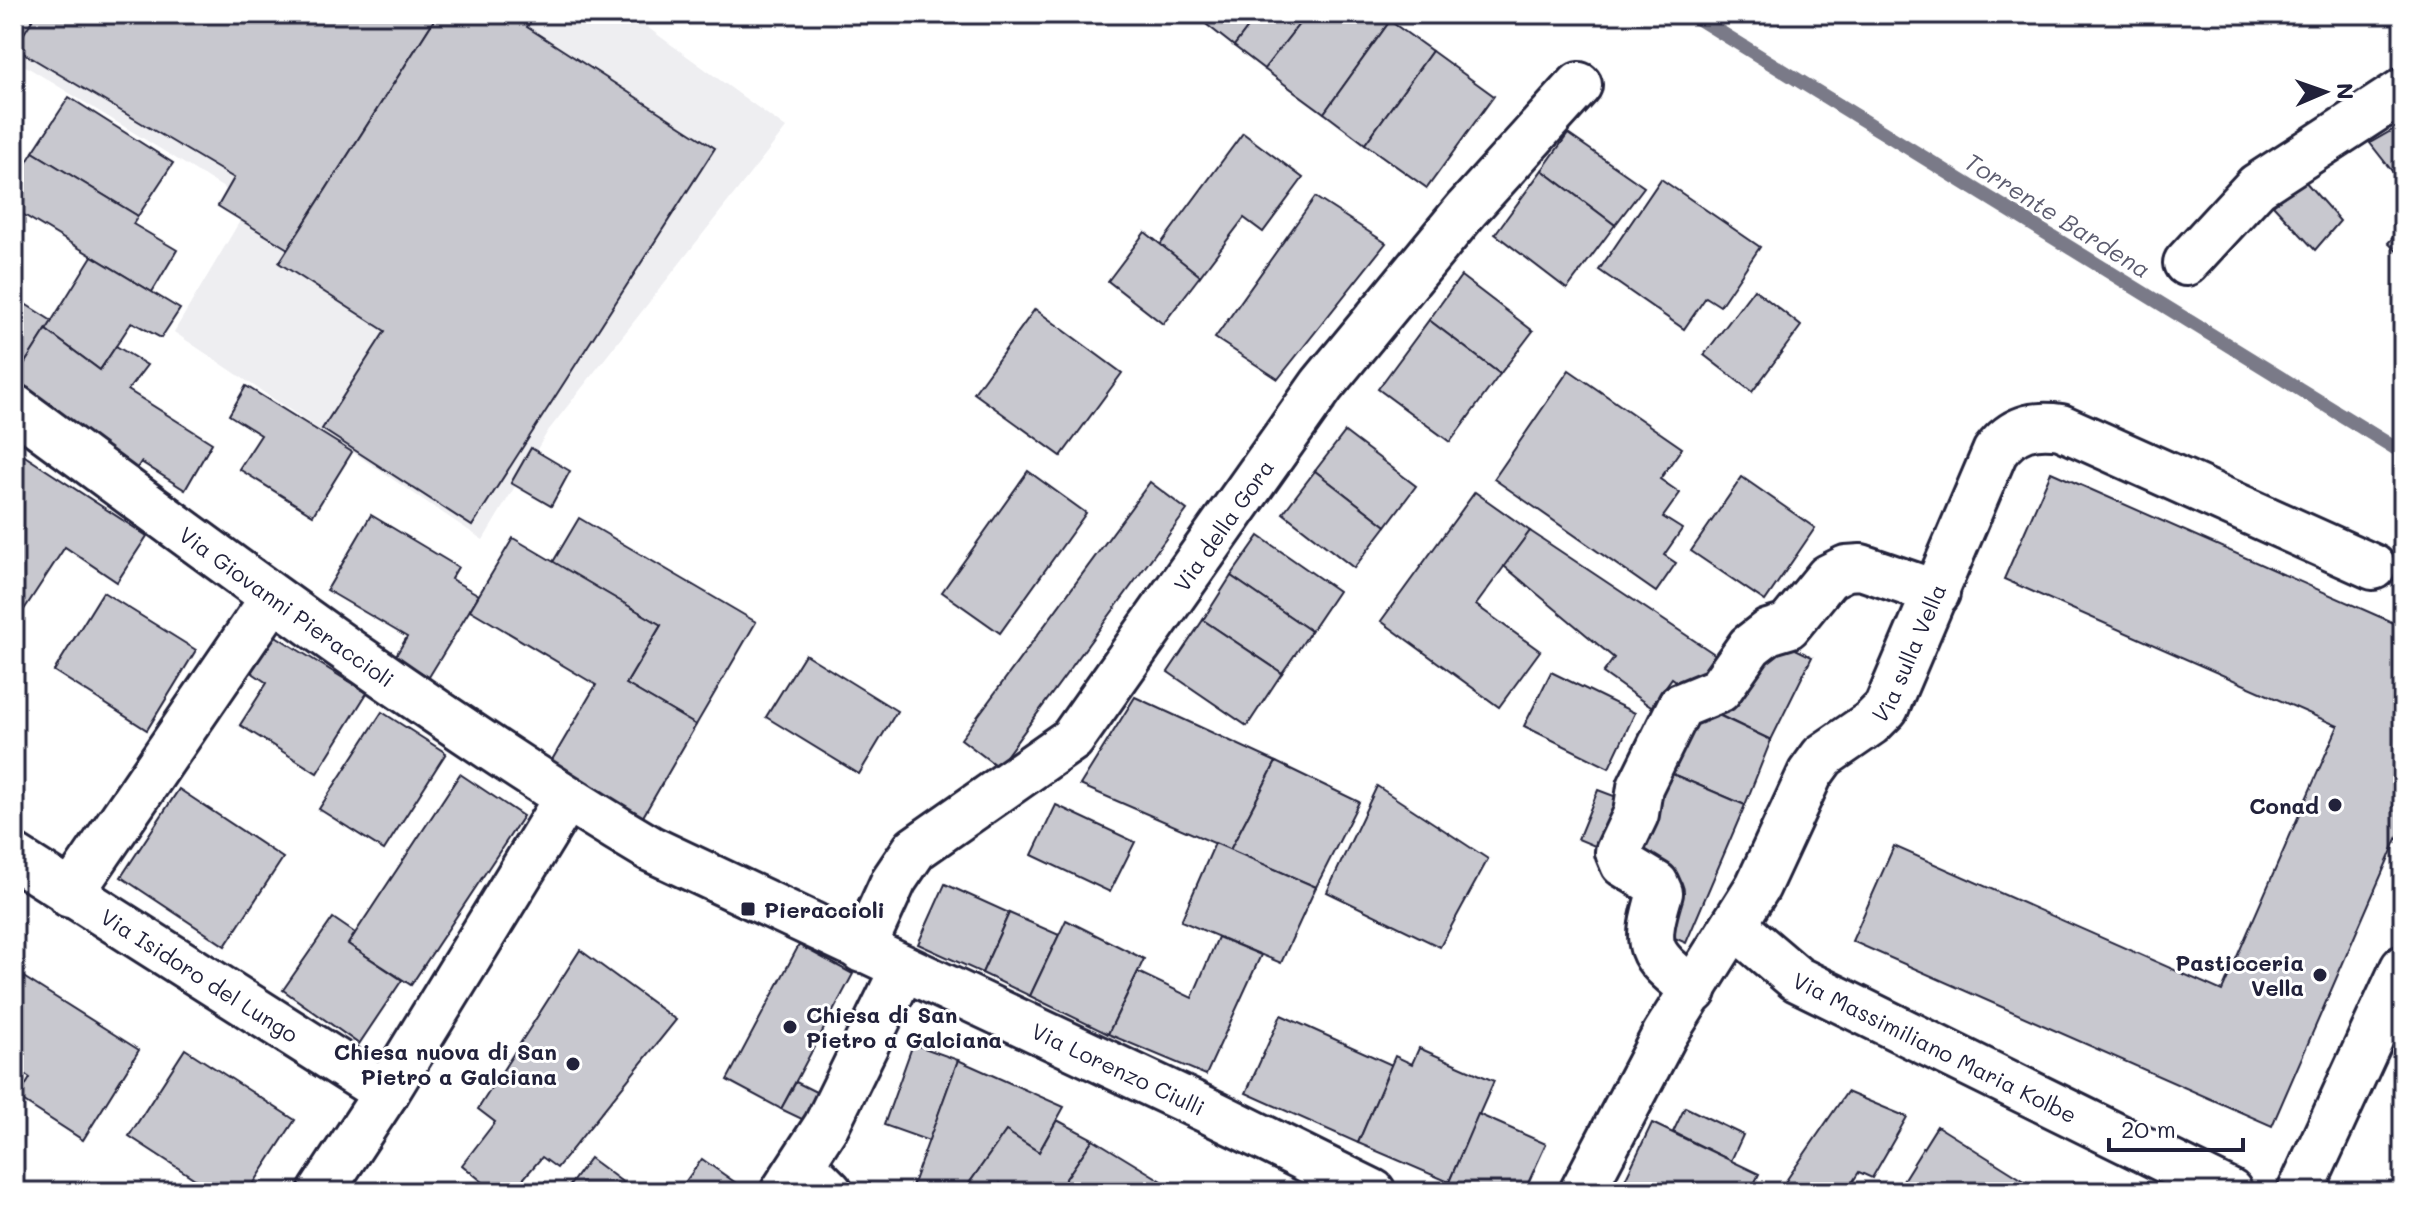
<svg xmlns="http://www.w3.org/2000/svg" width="2417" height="1206" viewBox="0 0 2417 1206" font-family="Mali,sans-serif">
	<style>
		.built { fill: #eeeef1 }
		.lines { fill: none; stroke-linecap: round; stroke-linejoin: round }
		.stream { stroke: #7a7a88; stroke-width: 14 }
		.building { fill: #c8c8cf; stroke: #22223b; stroke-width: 2 }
		.street-casing { stroke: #22223b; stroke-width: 50 }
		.secondary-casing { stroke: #22223b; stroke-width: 50 }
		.street { stroke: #fff; stroke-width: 44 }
		.secondary { stroke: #fff; stroke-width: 44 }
		.poi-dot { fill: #22223b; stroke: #fff; stroke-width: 3 }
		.labels { text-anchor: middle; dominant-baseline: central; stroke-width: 6; stroke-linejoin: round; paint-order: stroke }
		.street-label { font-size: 22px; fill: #22223b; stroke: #fff }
		.poi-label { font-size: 22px; font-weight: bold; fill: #22223b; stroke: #fff; text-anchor: end }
		.water-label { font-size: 24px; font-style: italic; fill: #5c5c6f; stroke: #fff }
	</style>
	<rect width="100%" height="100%" fill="#fff"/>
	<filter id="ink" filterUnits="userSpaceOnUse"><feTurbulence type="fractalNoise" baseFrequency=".0125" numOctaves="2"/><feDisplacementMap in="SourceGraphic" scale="16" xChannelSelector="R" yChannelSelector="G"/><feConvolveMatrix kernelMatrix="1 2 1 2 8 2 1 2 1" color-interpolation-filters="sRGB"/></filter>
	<g filter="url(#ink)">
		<polygon class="built" points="14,14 629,14 786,128 548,431 483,540 174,332 250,204 14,59"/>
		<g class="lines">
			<polyline class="stream" points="1691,14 2403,453"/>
		</g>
		<g class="building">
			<polygon points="36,14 438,14 288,249 218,206 234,178 15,48"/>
			<polygon points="438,14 535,14 527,27 715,148 472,526 322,429 385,331 279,263"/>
			<polygon points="1199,14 1258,14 1234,46 1197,17"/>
			<polygon points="1258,14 1307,14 1264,69 1234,46"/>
			<polygon points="1307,14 1381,14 1390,21 1324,113 1264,69"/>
			<polygon points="1390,21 1432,51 1365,144 1324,113"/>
			<polygon points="1432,51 1494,96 1427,188 1365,144"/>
			<polygon points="69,97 173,163 138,216 33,152"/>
			<polygon points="2403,124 2403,185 2370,143"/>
			<polygon points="1243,133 1303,178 1263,232 1244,218 1200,276 1160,245"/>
			<polygon points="1568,134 1644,187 1615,225 1542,170"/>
			<polygon points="33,152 138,216 133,224 177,250 152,292 14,209 14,183"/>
			<polygon points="1542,170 1615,225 1567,289 1495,234"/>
			<polygon points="1661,179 1760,247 1720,306 1706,297 1684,329 1599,270"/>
			<polygon points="2304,180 2340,221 2315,250 2273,205"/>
			<polygon points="1315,197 1386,243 1278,379 1215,338"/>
			<polygon points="2403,226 2403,257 2388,243"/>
			<polygon points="1145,232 1200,276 1163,324 1108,281"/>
			<polygon points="92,256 180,309 161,338 132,322 100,370 46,330"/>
			<polygon points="1461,276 1533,331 1500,374 1429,320"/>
			<polygon points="1754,289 1801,326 1752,392 1704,355"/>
			<polygon points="22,302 52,321 14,380 14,314"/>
			<polygon points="1035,309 1122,373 1061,456 974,393"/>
			<polygon points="1429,320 1500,374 1450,442 1378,389"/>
			<polygon points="46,330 100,370 116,346 147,365 128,390 212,443 185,490 141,462 134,473 14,387 14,380"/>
			<polygon points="1569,370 1682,448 1660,479 1680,493 1663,517 1682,529 1664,555 1676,563 1656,592 1494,479"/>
			<polygon points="246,386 352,452 313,515 239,469 261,435 229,415"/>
			<polygon points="1345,432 1416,486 1386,526 1315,471"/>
			<polygon points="531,448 570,471 551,506 511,483"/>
			<polygon points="14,449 147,536 117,582 65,547 14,625"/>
			<polygon points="1028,471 1086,513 1000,633 942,592"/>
			<polygon points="1315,471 1386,526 1354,568 1283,513"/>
			<polygon points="2051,472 2403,627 2403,825 2272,1126 1852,941 1894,846 2222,991 2338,726 2004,579"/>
			<polygon points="1742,477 1815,528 1765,601 1691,551"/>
			<polygon points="1150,482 1187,510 998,767 961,739"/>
			<polygon points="1475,492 1530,531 1476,605 1540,651 1499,707 1381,621"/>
			<polygon points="371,515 458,567 451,579 479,595 429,677 395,657 407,637 327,590"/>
			<polygon points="579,518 756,622 696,725 626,684 661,625 553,562"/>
			<polygon points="1530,531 1716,655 1691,692 1672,678 1651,707 1603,673 1614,658 1504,566"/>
			<polygon points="1259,536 1338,591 1311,631 1231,576"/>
			<polygon points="513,538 661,625 626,684 696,725 641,820 549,765 596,685 470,610"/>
			<polygon points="1231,576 1311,631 1282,673 1203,620"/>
			<polygon points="103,592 196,650 147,730 54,671"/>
			<polygon points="1203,620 1282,673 1247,726 1168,672"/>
			<polygon points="274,635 367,693 317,773 240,725 267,683 251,672"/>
			<polygon points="1775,639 1812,657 1771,740 1719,715 1746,661"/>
			<polygon points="805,654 897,711 859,774 766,717"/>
			<polygon points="1551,672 1635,713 1609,768 1524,726"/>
			<polygon points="1135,697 1276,762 1230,850 1080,785"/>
			<polygon points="1695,704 1771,740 1745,805 1663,770"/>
			<polygon points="382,712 446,753 384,850 319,809"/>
			<polygon points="1276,762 1359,802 1316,887 1230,850"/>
			<polygon points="1663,770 1745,805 1686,943 1654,929 1625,860"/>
			<polygon points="460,774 523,816 411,985 348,944"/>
			<polygon points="1377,786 1488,859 1440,947 1327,892"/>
			<polygon points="179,789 283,858 225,946 121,877"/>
			<polygon points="1598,790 1622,799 1602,849 1578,839"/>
			<polygon points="1056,805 1135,842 1110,892 1032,855"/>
			<polygon points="1215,843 1316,887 1281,963 1181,921"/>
			<polygon points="945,884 1009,913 982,973 918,944"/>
			<polygon points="1009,913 1059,935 1030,996 982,973"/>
			<polygon points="333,918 355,933 348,944 402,980 359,1044 283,990"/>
			<polygon points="1066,920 1144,959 1108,1034 1030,996"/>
			<polygon points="1218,937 1261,955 1206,1075 1108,1034 1138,972 1192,998"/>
			<polygon points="799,945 853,974 781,1109 727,1080"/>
			<polygon points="580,950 676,1020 557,1168 542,1157 512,1192 495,1192 462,1165 495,1122 478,1109"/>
			<polygon points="14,971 139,1050 83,1140 18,1098 30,1078 14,1067"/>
			<polygon points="1281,1015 1392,1065 1358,1143 1246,1093"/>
			<polygon points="913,1044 958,1060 929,1141 884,1125"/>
			<polygon points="1419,1048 1494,1081 1449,1182 1358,1143 1395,1056 1412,1064"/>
			<polygon points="185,1049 295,1120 248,1192 215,1192 129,1136"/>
			<polygon points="958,1060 1064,1107 1039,1152 1006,1131 963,1192 910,1192"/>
			<polygon points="796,1082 820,1094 806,1121 781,1109"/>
			<polygon points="1847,1092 1907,1117 1872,1178 1859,1172 1846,1192 1779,1191"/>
			<polygon points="1685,1107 1743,1135 1731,1161 1673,1132"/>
			<polygon points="1478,1114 1546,1144 1524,1192 1472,1192 1449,1182"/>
			<polygon points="1057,1120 1093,1139 1057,1192 1014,1192 1000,1183 995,1192 963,1192 1006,1131 1039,1152"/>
			<polygon points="1652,1123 1759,1174 1750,1192 1633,1192 1622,1186"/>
			<polygon points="1937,1126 2042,1192 1918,1192 1902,1182"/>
			<polygon points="1093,1139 1180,1192 1057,1192"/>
			<polygon points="590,1158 636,1192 565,1192"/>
			<polygon points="702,1159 743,1188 740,1192 678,1192"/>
		</g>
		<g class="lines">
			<defs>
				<g id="street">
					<polyline points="2186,263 2257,186 2403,91"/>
					<path id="s1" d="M14,407C222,560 429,717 651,849L1213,1113L1373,1192"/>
					<path id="s2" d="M14,857L386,1093"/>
					<polyline points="70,895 273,598"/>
					<path id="s3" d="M1736,927L1797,979L2230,1192"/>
					<path id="s4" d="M862,950L894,880L915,849L1072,739L1322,385L1466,210L1579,85"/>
					<path d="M1694,991C1650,954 1642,951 1660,893L1656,884L1623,864L1618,852L1636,814L1640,787L1680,706L1719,690L1750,646L1768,632L1788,626L1828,577L1846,568L1861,567L1937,593"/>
					<polyline points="803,1165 830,1192"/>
					<polyline points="321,1192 386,1093 566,799"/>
					<polyline points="783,1192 826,1126 903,969"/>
					<path id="s5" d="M1582,1192L1665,1034L1758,886L1810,774L1823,756L1871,723L1886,708L1995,452C2013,428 2033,423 2061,427L2373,567"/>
				</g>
				<polyline id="secondary" points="2300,1192 2403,968"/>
			</defs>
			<use href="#street" class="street-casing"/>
			<use href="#secondary" class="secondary-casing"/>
			<use href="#street" class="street"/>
			<use href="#secondary" class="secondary"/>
		</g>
	</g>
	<g class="poi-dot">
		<circle cx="2335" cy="805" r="8"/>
		<rect x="740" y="901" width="16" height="16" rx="4"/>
		<circle cx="2320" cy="975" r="8"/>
		<circle cx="790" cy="1027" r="8"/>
		<circle cx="573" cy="1064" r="8"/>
	</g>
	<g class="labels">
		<g class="street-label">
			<text stroke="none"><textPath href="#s4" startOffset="568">Via della Gora</textPath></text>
			<text stroke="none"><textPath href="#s1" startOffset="338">Via Giovanni Pieraccioli</textPath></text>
			<text stroke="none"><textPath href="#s5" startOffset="638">Via sulla Vella</textPath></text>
			<text stroke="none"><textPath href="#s2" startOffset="220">Via Isidoro del Lungo</textPath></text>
			<text stroke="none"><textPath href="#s3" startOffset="234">Via Massimiliano Maria Kolbe</textPath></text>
			<text stroke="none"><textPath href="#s1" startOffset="1292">Via Lorenzo Ciulli</textPath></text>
		</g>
		<g class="poi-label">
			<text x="2319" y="805">Conad</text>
			<text x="764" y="909" text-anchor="start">Pieraccioli</text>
			<text x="2304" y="962">Pasticceria<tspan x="2304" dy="25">Vella</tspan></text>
			<text x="806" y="1014" text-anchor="start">Chiesa di San<tspan x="806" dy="25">Pietro a Galciana</tspan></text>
			<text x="557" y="1051">Chiesa nuova di San<tspan x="557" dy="25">Pietro a Galciana</tspan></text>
		</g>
		<g class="water-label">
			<text transform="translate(2058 215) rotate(32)">Torrente Bardena</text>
		</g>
	</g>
	<rect width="2417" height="1206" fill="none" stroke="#fff" stroke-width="48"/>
	<rect x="24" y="24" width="2369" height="1158" fill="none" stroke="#22223b" stroke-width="3" filter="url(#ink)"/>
	<g transform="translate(2325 92) rotate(88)" stroke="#ffffff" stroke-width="6" paint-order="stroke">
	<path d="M0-6L14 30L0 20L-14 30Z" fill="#22223b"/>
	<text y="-12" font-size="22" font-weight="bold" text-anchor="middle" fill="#22223b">N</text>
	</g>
	<path d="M2109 1138v12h134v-12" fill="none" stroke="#22223b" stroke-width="4"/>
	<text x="2121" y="1138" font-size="24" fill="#22223b" stroke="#ffffff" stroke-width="6" paint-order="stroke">20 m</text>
</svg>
